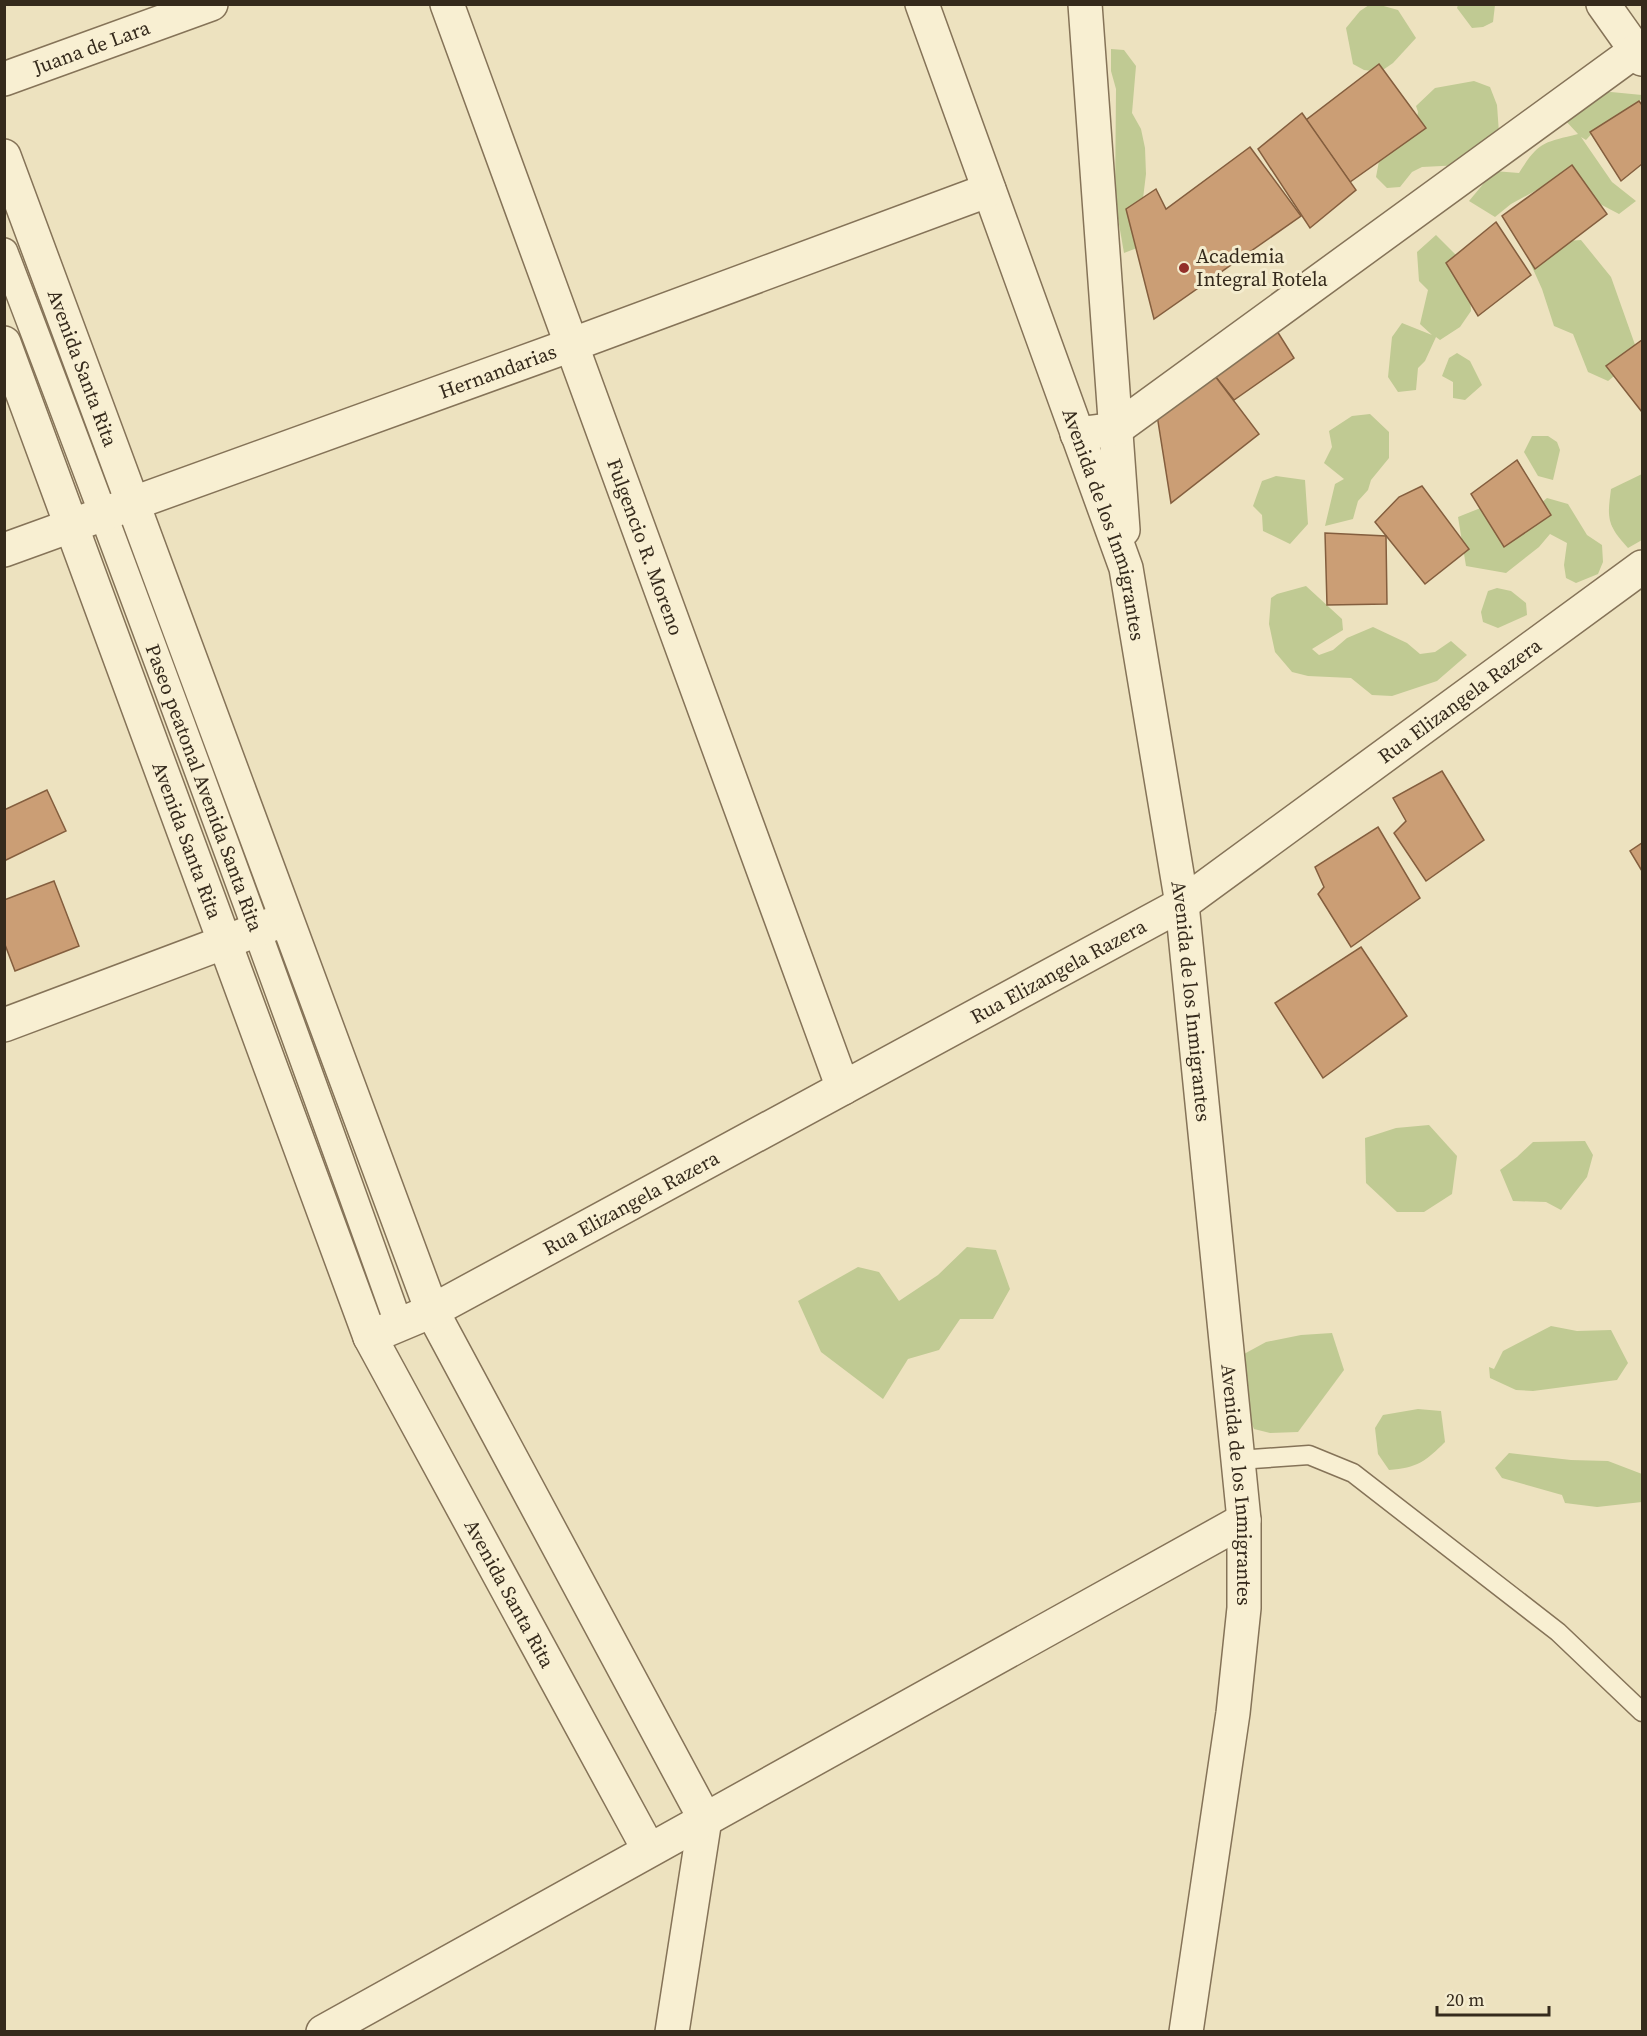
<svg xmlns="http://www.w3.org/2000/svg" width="1647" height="2036" viewBox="0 0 1647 2036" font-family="'Source Serif 4',serif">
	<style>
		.green { fill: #c0ca93 }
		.building { fill: #cb9e75; stroke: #845e3e; stroke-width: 1.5 }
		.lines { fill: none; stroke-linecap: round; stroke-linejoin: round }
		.service-casing { stroke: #857358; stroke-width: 21 }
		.pedestrian-casing { stroke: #857358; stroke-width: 30 }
		.minor-casing { stroke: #857358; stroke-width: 36 }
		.service { stroke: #f8efd2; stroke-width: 18 }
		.pedestrian { stroke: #f8efd2; stroke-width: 27 }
		.minor { stroke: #f8efd2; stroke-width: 33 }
		.poi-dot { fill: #932f29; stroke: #f4ecce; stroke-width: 2 }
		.labels { text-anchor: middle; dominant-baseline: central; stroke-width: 6; stroke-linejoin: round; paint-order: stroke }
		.street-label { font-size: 20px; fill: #352a1c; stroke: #f4ecce }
		.poi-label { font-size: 20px; fill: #352a1c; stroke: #f4ecce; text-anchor: start }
	</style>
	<rect width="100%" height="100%" fill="#ede2bf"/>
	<g class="green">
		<polygon points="1369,5 1380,5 1398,10 1416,38 1393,63 1380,72 1364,70 1353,64 1346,28 1360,11"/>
		<polygon points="1458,5 1495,5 1493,22 1483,27 1472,28 1457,8"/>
		<polygon points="1111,49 1124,50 1136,66 1132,113 1141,129 1145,148 1146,174 1137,248 1124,253 1115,201 1116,89 1111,71"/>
		<polygon points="1474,81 1490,87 1497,105 1499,133 1462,165 1422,167 1412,172 1400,187 1387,188 1376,177 1379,161 1415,129 1418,112 1416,106 1435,88"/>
		<path d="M1611,92L1642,95V99L1629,107L1623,124L1596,129L1586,140L1581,137L1612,182L1636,201L1619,214L1600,204L1575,169L1511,204L1495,217L1469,201L1494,171L1519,173C1539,141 1543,143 1578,134L1564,119L1596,93Z"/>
		<polygon points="1436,235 1456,255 1470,295 1471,311 1460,327 1440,340 1436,337 1425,361 1418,368 1416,390 1398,392 1388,377 1392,337 1402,323 1432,335 1420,324 1428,290 1419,281 1417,252"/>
		<polygon points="1581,240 1611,277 1639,356 1608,381 1588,372 1573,334 1554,326 1542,289 1528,258 1565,241"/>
		<polygon points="1457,353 1470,361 1482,385 1465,400 1453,398 1453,382 1442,376 1449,358"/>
		<polygon points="1370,414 1389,432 1389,458 1371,480 1368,490 1358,501 1353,519 1325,526 1335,484 1344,479 1324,463 1332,447 1329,431 1352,416"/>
		<polygon points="1532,436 1548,436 1557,442 1560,450 1553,480 1538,476 1524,452"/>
		<path d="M1642,474V540L1628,548C1607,525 1607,519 1611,489Z"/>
		<polygon points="1276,476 1305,480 1308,524 1290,544 1263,531 1262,515 1253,506 1262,481"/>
		<polygon points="1547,498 1568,504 1587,535 1602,545 1603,562 1598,574 1576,583 1566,578 1564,565 1567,543 1550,534 1539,547 1506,573 1466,566 1458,517 1483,507 1527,515"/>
		<polygon points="1306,586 1342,619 1343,630 1312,649 1319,655 1333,650 1347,638 1373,627 1407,643 1420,654 1435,652 1451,641 1467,655 1437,681 1392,696 1372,695 1351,678 1308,676 1292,672 1275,652 1269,624 1271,598 1277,594"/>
		<polygon points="1497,588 1511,591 1526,603 1527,615 1498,628 1483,622 1481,612 1488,591"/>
		<polygon points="1429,1125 1457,1156 1452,1194 1424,1212 1397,1212 1366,1183 1365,1138 1396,1128"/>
		<polygon points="1585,1141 1593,1155 1587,1177 1561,1210 1546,1202 1513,1201 1500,1170 1517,1157 1533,1142"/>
		<polygon points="967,1247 996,1250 1010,1289 993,1319 960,1319 939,1350 908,1359 883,1399 821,1352 798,1301 858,1267 879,1272 899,1301 938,1275"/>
		<polygon points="1551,1326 1577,1331 1611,1330 1628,1363 1617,1380 1533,1391 1516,1390 1490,1378 1489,1367 1494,1369 1503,1351"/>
		<polygon points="1332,1333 1344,1370 1298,1432 1270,1433 1254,1429 1241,1399 1233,1360 1266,1342 1301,1335"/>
		<path d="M1418,1409L1441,1411L1445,1442C1426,1461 1417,1468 1389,1470L1378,1454L1375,1428L1383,1415Z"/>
		<polygon points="1509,1453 1571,1460 1608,1461 1642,1474 1642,1502 1597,1507 1565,1503 1562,1495 1502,1478 1495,1468"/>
	</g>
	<g class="building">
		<polygon points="1379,64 1426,128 1350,182 1306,120"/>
		<polygon points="1639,101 1642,105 1642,164 1621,181 1590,132"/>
		<polygon points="1302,113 1356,190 1310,228 1258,149"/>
		<polygon points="1250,147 1301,216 1154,319 1126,209 1156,189 1166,209"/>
		<polygon points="1572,165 1607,214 1535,269 1502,216"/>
		<polygon points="1496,222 1531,275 1478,316 1446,263"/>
		<polygon points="1277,331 1294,358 1234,400 1215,376"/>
		<polygon points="1642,340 1642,412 1606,366"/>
		<polygon points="1215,376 1259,434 1171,503 1157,415"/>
		<polygon points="1517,460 1551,515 1504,547 1471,494"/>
		<polygon points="1422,486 1469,549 1425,584 1375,522 1399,497"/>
		<polygon points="1325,533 1386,536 1387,604 1327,605"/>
		<polygon points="1442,771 1484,840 1426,881 1394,833 1406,821 1393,798"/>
		<polygon points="47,790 66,831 4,861 4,810"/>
		<polygon points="1378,827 1420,898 1351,947 1318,894 1324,887 1315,867"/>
		<polygon points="1642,843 1642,871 1630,851"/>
		<polygon points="54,881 79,946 15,971 4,942 4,900"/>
		<polygon points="1361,947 1407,1016 1323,1078 1275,1003"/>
	</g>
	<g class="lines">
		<defs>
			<polyline id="service" points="1238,1460 1309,1455 1353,1473 1558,1632 1642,1712"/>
			<g id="pedestrian">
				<path id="s1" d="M4,252C140,608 271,966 399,1325"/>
			</g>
			<g id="minor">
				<path id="s2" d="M447,4L843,1088"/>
				<path id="s3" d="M922,4L1126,568L1182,904L1244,1520V1608L1233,1713L1186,2032"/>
				<polyline points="1085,4 1123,530"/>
				<polyline points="1603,4 1642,59"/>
				<path id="s4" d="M4,79L211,4"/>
				<path id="s5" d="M4,156L432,1311L705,1819L672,2032"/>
				<path id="s6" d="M4,343L370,1337L432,1311L1182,904L1642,567"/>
				<polyline points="1077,434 1116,429 1642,46"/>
				<path id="s7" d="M4,550L571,345L989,190"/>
				<polyline points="4,1025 286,919"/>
				<path id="s8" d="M370,1337L649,1850"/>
				<polyline points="323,2032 1244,1520"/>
			</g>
		</defs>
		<use href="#service" class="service-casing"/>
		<use href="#pedestrian" class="pedestrian-casing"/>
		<use href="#minor" class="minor-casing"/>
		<use href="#service" class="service"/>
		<use href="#pedestrian" class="pedestrian"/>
		<use href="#minor" class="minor"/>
	</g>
	<circle class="poi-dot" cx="1184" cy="268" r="6"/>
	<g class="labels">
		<g class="street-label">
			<text stroke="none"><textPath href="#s4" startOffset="93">Juana de Lara</textPath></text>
			<text stroke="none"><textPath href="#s5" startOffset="226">Avenida Santa Rita</textPath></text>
			<text stroke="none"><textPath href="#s7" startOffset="525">Hernandarias</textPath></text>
			<text stroke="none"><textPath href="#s3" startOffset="552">Avenida de los Inmigrantes</textPath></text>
			<text stroke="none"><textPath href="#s2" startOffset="578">Fulgencio R. Moreno</textPath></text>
			<text stroke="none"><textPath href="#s6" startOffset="2324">Rua Elizangela Razera</textPath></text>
			<text stroke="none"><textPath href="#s1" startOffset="572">Paseo peatonal Avenida Santa Rita</textPath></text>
			<text stroke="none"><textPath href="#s6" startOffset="530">Avenida Santa Rita</textPath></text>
			<text stroke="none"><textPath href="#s6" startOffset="1839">Rua Elizangela Razera</textPath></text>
			<text stroke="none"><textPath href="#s3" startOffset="1038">Avenida de los Inmigrantes</textPath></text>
			<text stroke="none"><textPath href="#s6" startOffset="1353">Rua Elizangela Razera</textPath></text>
			<text stroke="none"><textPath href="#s3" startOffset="1524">Avenida de los Inmigrantes</textPath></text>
			<text stroke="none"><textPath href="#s8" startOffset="292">Avenida Santa Rita</textPath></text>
		</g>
		<g class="poi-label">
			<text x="1196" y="256">Academia<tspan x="1196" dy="23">Integral Rotela</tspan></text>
		</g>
	</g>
	<rect width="1647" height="2036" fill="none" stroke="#352a1c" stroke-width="12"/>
	<path d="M1437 2006v9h112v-9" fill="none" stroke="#352a1c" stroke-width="3"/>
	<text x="1446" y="2006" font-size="18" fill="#352a1c" stroke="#f4ecce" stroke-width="4.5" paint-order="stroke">20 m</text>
</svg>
